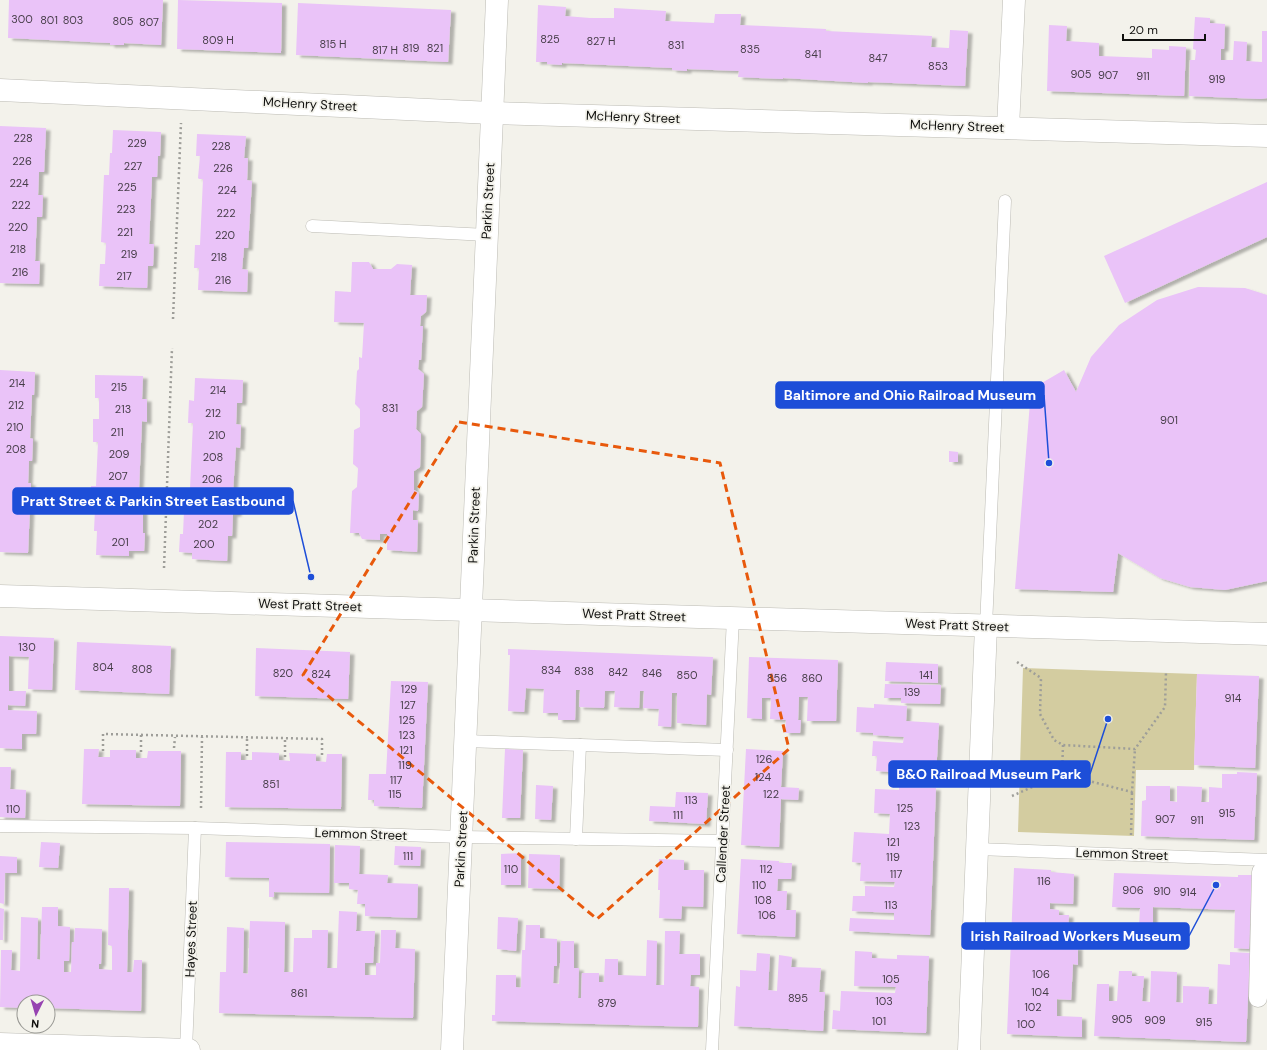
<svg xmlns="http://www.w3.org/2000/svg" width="1267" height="1050" viewBox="0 0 1267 1050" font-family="'DM Sans',sans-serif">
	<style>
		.green { fill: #d3cca0 }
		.building { fill: #eac3f8; filter: url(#shadow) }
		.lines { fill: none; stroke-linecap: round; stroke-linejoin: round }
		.service-casing { stroke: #bcbbb4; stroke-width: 13 }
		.pedestrian-casing { stroke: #bcbbb4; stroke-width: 19 }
		.minor-casing { stroke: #bcbbb4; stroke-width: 23 }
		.primary-casing { stroke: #bcbbb4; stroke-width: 23 }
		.path { stroke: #9e9e99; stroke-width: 2.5; stroke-dasharray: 2 3; stroke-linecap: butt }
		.service { stroke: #fff; stroke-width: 12 }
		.pedestrian { stroke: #fff; stroke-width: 18 }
		.minor { stroke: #fff; stroke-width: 22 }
		.primary { stroke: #fff; stroke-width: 22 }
		.marked { fill: none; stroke: #e8590c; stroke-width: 3; stroke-dasharray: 8 5; stroke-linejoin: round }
		.labels { text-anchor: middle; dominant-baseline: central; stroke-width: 3.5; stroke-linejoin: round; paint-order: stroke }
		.number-label { font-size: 11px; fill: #463d48 }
		.street-label { font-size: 13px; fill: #10100e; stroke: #f3f2eb }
		.leader { fill: none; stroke: #1d4ed8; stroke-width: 1.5 }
		.callout-dot { fill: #1d4ed8; stroke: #f3f2eb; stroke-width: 1.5 }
		.callout { fill: #1d4ed8; stroke: #1d4ed8; stroke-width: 1.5 }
		.callout-label { font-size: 14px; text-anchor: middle; font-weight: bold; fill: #fff }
	</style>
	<defs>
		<filter id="shadow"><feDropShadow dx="4.5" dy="2.5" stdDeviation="1" flood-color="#0004"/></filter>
	</defs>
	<rect width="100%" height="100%" fill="#f3f2eb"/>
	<polygon class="green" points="1023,668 1197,674 1194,770 1136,770 1134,836 1018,832"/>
	<g class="building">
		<polygon points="9,0 163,0 161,45 124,43 124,45 110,45 110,43 8,38"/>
		<polygon points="178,0 282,3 281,53 177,49"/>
		<polygon points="298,3 451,10 448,62 296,55"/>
		<polygon points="538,5 566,7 565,16 590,18 614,18 614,8 666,11 665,21 690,22 714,23 715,14 741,14 740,25 826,29 826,31 932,36 931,47 948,48 949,48 950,30 968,31 965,86 868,82 868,83 783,78 783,79 738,77 739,71 687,69 687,71 672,70 672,68 562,63 562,65 547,64 547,62 536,62"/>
		<polygon points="1195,17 1210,18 1210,23 1225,24 1224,49 1221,49 1221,60 1233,60 1234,41 1247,42 1246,61 1262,62 1262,31 1267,31 1267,98 1261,99 1189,96 1190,60 1195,60 1196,50 1193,49"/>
		<polygon points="1049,25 1067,26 1066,41 1099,43 1099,56 1152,58 1152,49 1169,50 1169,46 1186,47 1184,96 1047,91"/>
		<polygon points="0,126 46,128 44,172 39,172 38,195 43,195 42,217 37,217 35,261 40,261 39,284 0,283"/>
		<polygon points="113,130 161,132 160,156 158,156 157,177 152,177 149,244 154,244 153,266 148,266 147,288 99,286 100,264 105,264 106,243 101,242 104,175 109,175 110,153 112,153"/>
		<polygon points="197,134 246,136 244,158 248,158 247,180 252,181 248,248 244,248 242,269 248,270 247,292 198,290 199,268 194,268 195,245 200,245 203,179 199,179 198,178 200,156 196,156"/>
		<polygon points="1267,182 1267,237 1125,303 1104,256"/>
		<polygon points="352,262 369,262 373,269 391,269 397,264 412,265 410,295 427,295 426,312 421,316 420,326 423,326 421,360 419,360 418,369 424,374 422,407 417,411 416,429 421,434 420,467 414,471 414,490 419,493 418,511 413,510 413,520 418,520 417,552 387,550 387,534 380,534 380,540 362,539 359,533 350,533 352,491 357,487 358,468 353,464 354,430 360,427 360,409 355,404 357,371 359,369 359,357 362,358 364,323 334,322 335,291 351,292"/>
		<polygon points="1198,287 1245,288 1267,295 1267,581 1225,590 1190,587 1160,578 1118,553 1113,592 1015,589 1030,402 1040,384 1064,370 1076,392 1091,357 1119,325 1157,300"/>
		<polygon points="0,370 35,372 34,395 32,395 30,438 33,439 32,461 29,461 28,483 31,483 28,553 0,552"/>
		<polygon points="95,375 143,376 142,399 147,399 147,422 142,421 138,511 143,511 143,533 145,533 144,551 129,551 129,556 96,555 97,531 94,531 95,509 90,509 91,486 96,486 98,442 93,442 93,419 99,419 99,398 95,398"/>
		<polygon points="195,378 243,380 242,403 237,403 236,424 241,425 240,448 236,447 233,491 238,491 237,514 233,514 232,536 228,536 227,561 192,559 192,553 179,552 180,534 183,534 184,511 189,511 193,423 188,423 189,400 194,401"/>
		<polygon points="949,451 958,452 958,462 949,462"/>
		<polygon points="0,636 54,638 52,690 28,689 29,657 9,656 9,691 26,691 25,706 8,705 8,710 37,711 36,734 22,734 22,749 0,748"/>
		<polygon points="77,642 171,646 169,694 75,690"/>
		<polygon points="256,648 350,652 348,699 255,696"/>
		<polygon points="508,649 713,657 711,695 707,694 706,725 677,723 677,693 672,693 671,727 658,726 659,709 643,708 644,691 640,691 639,708 614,707 615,691 605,691 604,708 579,707 580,690 576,690 575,720 558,720 558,713 543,713 544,689 526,688 524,712 508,711 510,655 508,655"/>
		<polygon points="749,657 838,660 836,721 807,721 808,697 799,697 798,720 801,720 800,733 785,733 786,720 770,719 771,698 762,698 762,719 747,718"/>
		<polygon points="886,662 938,664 938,683 885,681"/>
		<polygon points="1197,674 1259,676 1255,768 1194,765"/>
		<polygon points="391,681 428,682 422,808 374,806 374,800 368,800 369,774 386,774"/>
		<polygon points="885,684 941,685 940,704 901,703 901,698 884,698"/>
		<polygon points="874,704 907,706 906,721 939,723 936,775 876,771 877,756 872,756 873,741 903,743 904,737 873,735 873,733 856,732 857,707 874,708"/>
		<polygon points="84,749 99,749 98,757 110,757 110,750 136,750 136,758 147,758 148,751 181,751 180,806 82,804"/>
		<polygon points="505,749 523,750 520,818 502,818"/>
		<polygon points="746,749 783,751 781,787 799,788 798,800 781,799 779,847 741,845"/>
		<polygon points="226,752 241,752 241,760 252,760 252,752 279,753 279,760 290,761 289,753 316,754 316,761 326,762 327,754 342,754 341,809 225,807"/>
		<polygon points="0,767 11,767 10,789 26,790 25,818 0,817"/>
		<polygon points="1237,772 1257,773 1254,840 1141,836 1142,801 1146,800 1146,786 1170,786 1170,801 1177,802 1177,786 1202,787 1201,802 1209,802 1209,787 1222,788 1222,774 1237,774"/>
		<polygon points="536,785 553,786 551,820 535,819"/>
		<polygon points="899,787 936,788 930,935 849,931 850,918 894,920 894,913 852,911 853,896 865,896 865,886 894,887 895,882 860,881 861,863 852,862 854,832 889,834 890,814 874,813 875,789 899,790"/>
		<polygon points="676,792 708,793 706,824 649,821 650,806 675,807"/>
		<polygon points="41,842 60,843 58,868 39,867"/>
		<polygon points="226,842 330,844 329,893 274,892 274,897 269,897 269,878 225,877"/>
		<polygon points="335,845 360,846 359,874 388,875 387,883 418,884 417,918 365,916 365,904 357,904 358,890 349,889 349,883 334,883"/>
		<polygon points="395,846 421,847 420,866 394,865"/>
		<polygon points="521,853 521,885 501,885 501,854"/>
		<polygon points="529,854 560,855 559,889 528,888"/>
		<polygon points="0,856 17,857 17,873 5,873 4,904 0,903"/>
		<polygon points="659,859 684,860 684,870 704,870 703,907 682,906 681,919 659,918 660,890 658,890"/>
		<polygon points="741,859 779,861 779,863 792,863 791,879 778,879 777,891 787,891 786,910 796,910 795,937 737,934"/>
		<polygon points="1014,868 1051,870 1051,872 1074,874 1073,904 1050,903 1050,909 1059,910 1059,915 1069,915 1068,929 1064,929 1064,944 1050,943 1050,946 1078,947 1078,965 1073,964 1071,1000 1057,999 1057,1016 1082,1017 1082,1037 1007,1034"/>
		<polygon points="1114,873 1236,877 1238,877 1238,875 1252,875 1249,949 1234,948 1235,910 1153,907 1153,927 1139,927 1140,908 1112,907"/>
		<polygon points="109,888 129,888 127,972 133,972 134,960 142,960 141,1011 48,1008 48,1002 24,1002 24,1008 0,1007 1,950 12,950 11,970 20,971 21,917 38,918 37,959 40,960 42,907 58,907 58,926 70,927 69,961 64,961 64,972 71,972 72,942 74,942 75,928 102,929 101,964 99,964 99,969 112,970 112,946 108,945"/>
		<polygon points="0,908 4,909 3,940 0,940"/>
		<polygon points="339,911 357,912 356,931 375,931 373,963 365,963 365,975 376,975 376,963 380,963 381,930 396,930 395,948 415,949 413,1018 219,1013 220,972 226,972 227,927 244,928 243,973 248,974 250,921 285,922 284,972 293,972 294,938 312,938 312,930 328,930 327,968 337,968"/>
		<polygon points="498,917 518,918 516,951 497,949"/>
		<polygon points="526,925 540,925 540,938 557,939 557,966 554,966 553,983 559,984 561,941 574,941 574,968 579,968 578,998 581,998 582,973 599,973 599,982 604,982 605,959 618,959 618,975 646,976 647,940 657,941 656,985 664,985 665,931 680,931 679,954 700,954 700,975 691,975 690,986 699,987 698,1027 492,1021 492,1015 495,1015 496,975 516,975 516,987 521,988 522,950 525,950"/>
		<polygon points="855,951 872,952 872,958 897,959 897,955 929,956 926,1033 832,1029 833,1010 840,1011 841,991 895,993 896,987 854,986"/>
		<polygon points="1230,952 1250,953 1246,1042 1094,1036 1097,984 1109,984 1109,1001 1117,1001 1119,971 1132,971 1132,976 1144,976 1142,1001 1150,1002 1151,971 1177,972 1176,1002 1183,1003 1183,986 1209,987 1208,1004 1217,1004 1218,964 1230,965"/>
		<polygon points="757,953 770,954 768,990 777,991 779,955 792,957 791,967 821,968 819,992 825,992 823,1031 734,1026 736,986 740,987 740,970 756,971"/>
	</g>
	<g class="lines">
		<defs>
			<g id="service">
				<polyline points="312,226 487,235"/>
				<polyline points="986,626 1005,201"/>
				<polyline points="465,741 727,750"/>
				<polyline points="0,826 195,828 461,837 723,841"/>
				<polyline points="576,839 580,745"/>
				<polyline points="977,849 1267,860"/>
				<polyline points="186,1050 195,828"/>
				<polyline points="712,1050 733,618"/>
			</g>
			<polyline id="pedestrian" points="1258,998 1261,872"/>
			<g id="minor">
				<polyline points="0,90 492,113 1267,136"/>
				<polyline points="1008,128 1014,0"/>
				<polyline points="452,1050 497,0"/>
				<polyline points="969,1050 986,626"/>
			</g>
			<g id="primary">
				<polyline points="0,596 1267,634"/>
				<polyline points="0,1044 189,1050"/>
			</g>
		</defs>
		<use href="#service" class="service-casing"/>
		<use href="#pedestrian" class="pedestrian-casing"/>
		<use href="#minor" class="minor-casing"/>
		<use href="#primary" class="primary-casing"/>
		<g class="path">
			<polyline points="173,319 181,123"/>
			<polyline points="164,568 172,348"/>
			<polyline points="1017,662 1041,678 1040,714 1054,740 1063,745 1135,749 1165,707 1166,672"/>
			<polyline points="1063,745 1062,774 1132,792 1135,749"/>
			<polyline points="174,748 175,737"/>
			<polyline points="103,751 103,734 322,739 322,755"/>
			<polyline points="141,752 141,735"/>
			<polyline points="247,756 247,738"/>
			<polyline points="285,757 285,739"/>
			<polyline points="1012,796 1062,774"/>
			<polyline points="201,808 202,737"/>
			<polyline points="1131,835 1132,792"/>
		</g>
		<use href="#service" class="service"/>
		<use href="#pedestrian" class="pedestrian"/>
		<use href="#minor" class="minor"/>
		<use href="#primary" class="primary"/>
	</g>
	<path class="marked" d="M459,422L720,463L789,749L597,919L303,675Z"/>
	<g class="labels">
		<g class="number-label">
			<text x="22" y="19">300</text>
			<text x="49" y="20">801</text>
			<text x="73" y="20">803</text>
			<text x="123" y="21">805</text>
			<text x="149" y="22">807</text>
			<text x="550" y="39">825</text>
			<text x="218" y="40">809 H</text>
			<text x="601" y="41">827 H</text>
			<text x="333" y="44">815 H</text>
			<text x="676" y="45">831</text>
			<text x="411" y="48">819</text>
			<text x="435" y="48">821</text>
			<text x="750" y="49">835</text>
			<text x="385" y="50">817 H</text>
			<text x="813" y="54">841</text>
			<text x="878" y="58">847</text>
			<text x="938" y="66">853</text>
			<text x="1081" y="74">905</text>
			<text x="1108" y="75">907</text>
			<text x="1143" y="76">911</text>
			<text x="1217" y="79">919</text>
			<text x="23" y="138">228</text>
			<text x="137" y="143">229</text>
			<text x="221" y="146">228</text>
			<text x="22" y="161">226</text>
			<text x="133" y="166">227</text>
			<text x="223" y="168">226</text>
			<text x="19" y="183">224</text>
			<text x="127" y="187">225</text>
			<text x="227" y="190">224</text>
			<text x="21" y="205">222</text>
			<text x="126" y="209">223</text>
			<text x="226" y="213">222</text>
			<text x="18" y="227">220</text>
			<text x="125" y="232">221</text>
			<text x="225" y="235">220</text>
			<text x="18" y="249">218</text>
			<text x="129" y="254">219</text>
			<text x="219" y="257">218</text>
			<text x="20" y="272">216</text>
			<text x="124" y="276">217</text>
			<text x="223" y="280">216</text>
			<text x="17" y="383">214</text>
			<text x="119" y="387">215</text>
			<text x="218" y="390">214</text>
			<text x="16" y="405">212</text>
			<text x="390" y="408">831</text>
			<text x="123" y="409">213</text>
			<text x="213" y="413">212</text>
			<text x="1169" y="420">901</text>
			<text x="15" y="427">210</text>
			<text x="117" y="432">211</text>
			<text x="217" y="435">210</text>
			<text x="16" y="449">208</text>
			<text x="119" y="454">209</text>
			<text x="213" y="457">208</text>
			<text x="118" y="476">207</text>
			<text x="212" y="479">206</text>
			<text x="208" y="524">202</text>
			<text x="120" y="542">201</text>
			<text x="204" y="544">200</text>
			<text x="27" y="647">130</text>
			<text x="103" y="667">804</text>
			<text x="142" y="669">808</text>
			<text x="551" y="670">834</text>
			<text x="584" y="671">838</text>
			<text x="618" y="672">842</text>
			<text x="283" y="673">820</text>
			<text x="652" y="673">846</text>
			<text x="321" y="674">824</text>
			<text x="687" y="675">850</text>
			<text x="926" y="675">141</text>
			<text x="777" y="678">856</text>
			<text x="812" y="678">860</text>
			<text x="409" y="689">129</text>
			<text x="912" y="692">139</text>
			<text x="1233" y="698">914</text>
			<text x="408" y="705">127</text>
			<text x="407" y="720">125</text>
			<text x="407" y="735">123</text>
			<text x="406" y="750">121</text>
			<text x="764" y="759">126</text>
			<text x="405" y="765">119</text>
			<text x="763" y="777">124</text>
			<text x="396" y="780">117</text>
			<text x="271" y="784">851</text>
			<text x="395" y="794">115</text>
			<text x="771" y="794">122</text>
			<text x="691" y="800">113</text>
			<text x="905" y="808">125</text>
			<text x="13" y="809">110</text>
			<text x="1227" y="813">915</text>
			<text x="678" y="815">111</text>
			<text x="1165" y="819">907</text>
			<text x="1197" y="820">911</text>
			<text x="912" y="826">123</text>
			<text x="893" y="842">121</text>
			<text x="408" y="856">111</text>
			<text x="893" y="857">119</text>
			<text x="511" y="869">110</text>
			<text x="766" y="869">112</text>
			<text x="896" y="874">117</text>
			<text x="1044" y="881">116</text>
			<text x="759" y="885">110</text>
			<text x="1133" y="890">906</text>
			<text x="1162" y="891">910</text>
			<text x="1188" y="892">914</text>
			<text x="763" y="900">108</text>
			<text x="891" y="905">113</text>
			<text x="767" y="915">106</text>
			<text x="1041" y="974">106</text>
			<text x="891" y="979">105</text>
			<text x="1040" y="992">104</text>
			<text x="299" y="993">861</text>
			<text x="798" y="998">895</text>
			<text x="884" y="1001">103</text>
			<text x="607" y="1003">879</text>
			<text x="1033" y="1007">102</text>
			<text x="1122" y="1019">905</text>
			<text x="1155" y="1020">909</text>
			<text x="879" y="1021">101</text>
			<text x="1204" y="1022">915</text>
			<text x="1026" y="1024">100</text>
		</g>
		<g class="street-label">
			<text transform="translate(310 104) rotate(3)">McHenry Street</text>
			<text transform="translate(633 117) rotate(2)">McHenry Street</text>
			<text transform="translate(957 126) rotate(2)">McHenry Street</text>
			<text transform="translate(488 201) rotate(-87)">Parkin Street</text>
			<text transform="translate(474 525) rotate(-88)">Parkin Street</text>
			<text transform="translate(310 605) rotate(2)">West Pratt Street</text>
			<text transform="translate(634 615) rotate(2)">West Pratt Street</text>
			<text transform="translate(957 625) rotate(2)">West Pratt Street</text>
			<text transform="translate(361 834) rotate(2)">Lemmon Street</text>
			<text transform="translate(723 834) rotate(-87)">Callender Street</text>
			<text transform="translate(461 849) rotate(-87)">Parkin Street</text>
			<text transform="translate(1122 854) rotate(2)">Lemmon Street</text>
			<text transform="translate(191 939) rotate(-88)">Hayes Street</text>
		</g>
	</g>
	<path class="leader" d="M1049 463L1044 395M311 577L293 501M1108 719L1090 774M1216 885L1189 936"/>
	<g class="callout-dot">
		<circle cx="1049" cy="463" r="4"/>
		<circle cx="311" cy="577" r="4"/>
		<circle cx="1108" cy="719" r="4"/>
		<circle cx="1216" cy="885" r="4"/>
	</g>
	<g class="callout">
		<rect x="776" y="382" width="268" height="26" rx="4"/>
		<rect x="13" y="488" width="280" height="26" rx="4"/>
		<rect x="889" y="761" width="201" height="26" rx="4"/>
		<rect x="962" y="923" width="227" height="26" rx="4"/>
	</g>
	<g class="callout-label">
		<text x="910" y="400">Baltimore and Ohio Railroad Museum</text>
		<text x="153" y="506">Pratt Street &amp; Parkin Street Eastbound</text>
		<text x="989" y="779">B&amp;O Railroad Museum Park</text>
		<text x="1076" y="941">Irish Railroad Workers Museum</text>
	</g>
	<g transform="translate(36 1014) rotate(185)"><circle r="19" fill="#f3f2eb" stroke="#989893"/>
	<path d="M0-3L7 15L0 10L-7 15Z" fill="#9643b1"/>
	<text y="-6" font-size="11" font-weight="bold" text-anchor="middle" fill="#10100e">N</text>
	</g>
	<path d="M1123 34v6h82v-6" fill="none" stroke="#10100e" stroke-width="2"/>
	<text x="1129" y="34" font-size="12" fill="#10100e" stroke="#f3f2eb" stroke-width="3" paint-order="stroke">20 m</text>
</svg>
